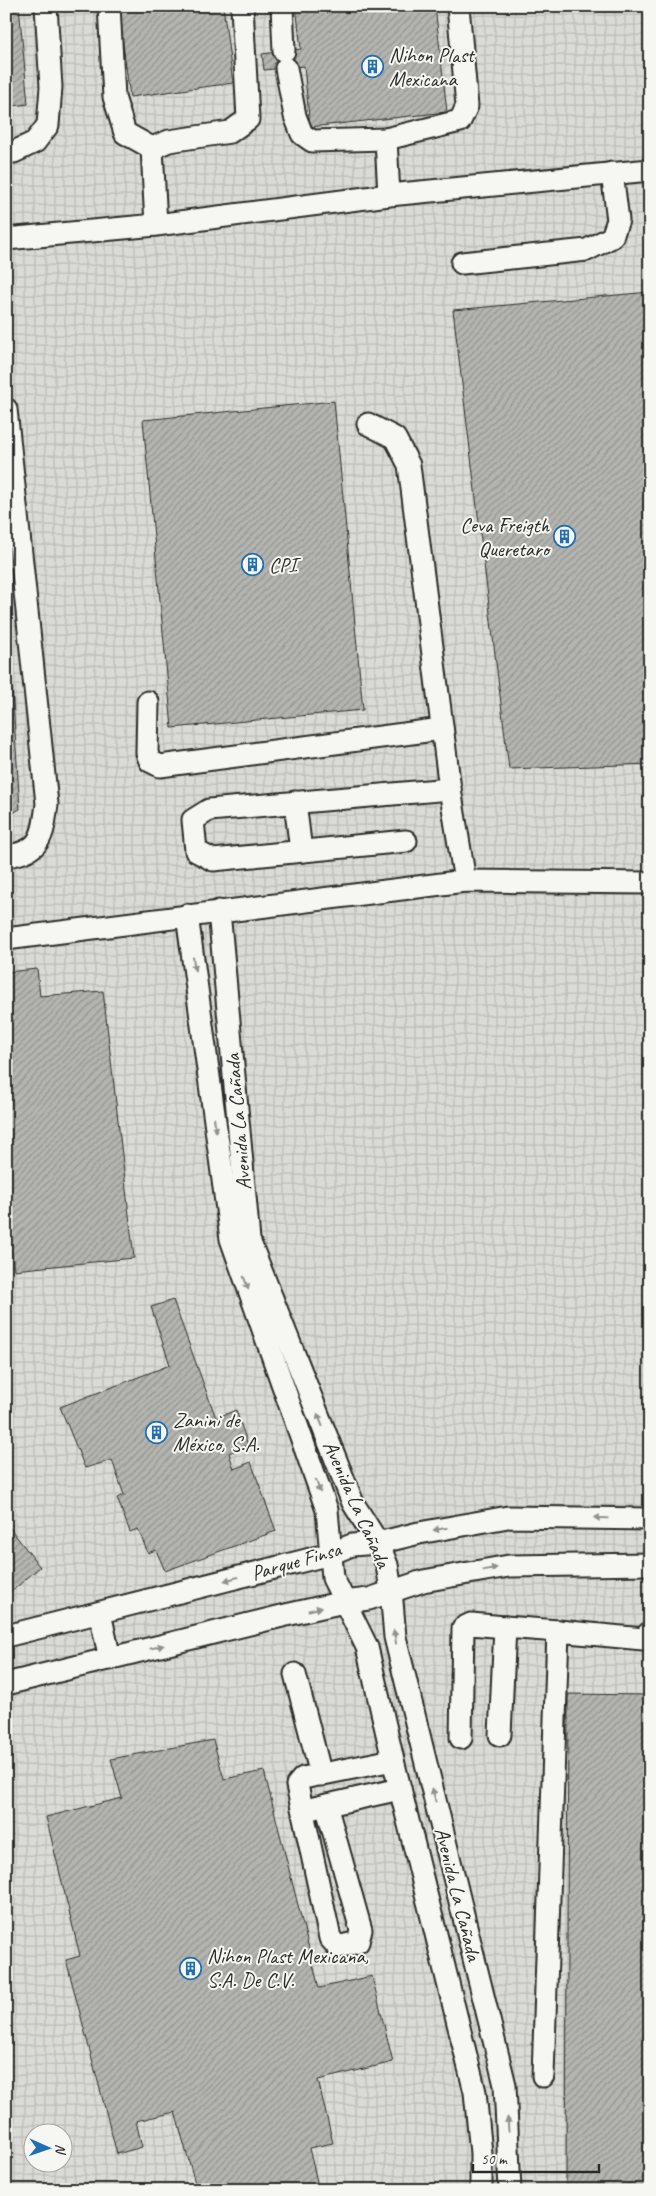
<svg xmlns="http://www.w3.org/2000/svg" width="656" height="2196" viewBox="0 0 656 2196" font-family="Caveat,sans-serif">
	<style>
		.industrial { fill: url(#industrial-grid); fill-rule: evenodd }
		.building { fill: url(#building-hatch); stroke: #2b2b2b }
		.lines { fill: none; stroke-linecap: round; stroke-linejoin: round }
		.minor-casing { stroke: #2b2b2b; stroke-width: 25 }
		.minor { stroke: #f6f6f2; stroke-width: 21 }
		.oneway { fill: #90908e }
		.labels { text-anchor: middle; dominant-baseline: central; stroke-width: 4; stroke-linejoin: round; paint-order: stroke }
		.poi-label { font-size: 21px; fill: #2b2b2b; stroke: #f6f6f2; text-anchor: start }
		.street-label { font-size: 21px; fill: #2b2b2b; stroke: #f6f6f2 }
	</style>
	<defs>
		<pattern id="industrial-grid" width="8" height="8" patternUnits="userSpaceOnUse" patternTransform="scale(1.25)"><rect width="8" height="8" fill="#dadad6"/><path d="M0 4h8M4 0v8" fill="none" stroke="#bbbbb8"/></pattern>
		<pattern id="building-hatch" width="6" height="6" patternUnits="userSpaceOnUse" patternTransform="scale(1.25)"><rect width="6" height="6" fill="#b4b4b1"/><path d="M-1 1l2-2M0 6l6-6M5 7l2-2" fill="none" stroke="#939390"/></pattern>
	</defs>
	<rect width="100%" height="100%" fill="#eaeae6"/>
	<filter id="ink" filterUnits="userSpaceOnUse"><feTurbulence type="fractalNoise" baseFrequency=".02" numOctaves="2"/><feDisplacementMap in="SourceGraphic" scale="10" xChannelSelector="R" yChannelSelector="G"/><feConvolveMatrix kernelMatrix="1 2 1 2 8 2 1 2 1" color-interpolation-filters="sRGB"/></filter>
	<g filter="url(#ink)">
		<path class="industrial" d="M6,6H650V2190H6ZM32,2134H62V2164H32Z"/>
		<g class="building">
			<polygon points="6,6 19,6 28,104 6,107"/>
			<polygon points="118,6 223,6 233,83 130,97"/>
			<polygon points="296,6 435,6 447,112 310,127 304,66 264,70 262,54 301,49"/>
			<polygon points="650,292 650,764 509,769 453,310"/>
			<polygon points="334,401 363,710 172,728 143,420"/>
			<polygon points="6,656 10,656 20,809 6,817"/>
			<polygon points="37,969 40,996 103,991 134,1258 14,1270 6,1211 6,972"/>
			<polygon points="173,1300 216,1418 236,1410 248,1445 229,1453 234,1469 251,1462 276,1531 165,1571 156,1550 148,1553 138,1529 130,1532 117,1498 124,1495 112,1460 85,1468 60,1407 170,1365 151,1307"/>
			<polygon points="6,1523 40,1567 6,1596"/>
			<polygon points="568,1694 650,1695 650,2190 566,2190"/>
			<polygon points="213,1740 224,1779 264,1771 319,1988 372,1976 393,2062 318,2080 333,2143 309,2148 319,2190 197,2190 175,2112 136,2121 142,2147 117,2154 66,1960 80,1956 46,1817 122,1798 111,1759"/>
		</g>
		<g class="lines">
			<defs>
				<g id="minor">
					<polyline points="109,6 114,97 125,133 152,148"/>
					<polyline points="282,6 284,51"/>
					<polyline points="286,68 295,116 302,134 312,141 386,139"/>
					<polyline points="6,152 14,152 35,142 48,125 51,87 46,6"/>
					<polyline points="389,195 386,139 460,121 467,106 458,6"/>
					<polyline points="156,225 152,148 169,141 230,132 248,119 242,6"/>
					<polyline points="6,239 156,225 389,195 650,170"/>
					<polyline points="462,263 587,250 612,237 618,220 612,173"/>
					<path d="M6,409L47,804C43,835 42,852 6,856"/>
					<polyline points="368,424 395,438 409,465 450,789 465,881"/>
					<polyline points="148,702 147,753 150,761 160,766 442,729"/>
					<polyline points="295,802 301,851"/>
					<polyline points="406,841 213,860 196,851 193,820 209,810 450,789"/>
					<polyline points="219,911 249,1240 353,1503 378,1543 387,1565 391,1590 395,1637 505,2085 510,2190"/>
					<polyline points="187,915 231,1239 327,1510 333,1578 367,1647 393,1760 475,2092 481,2153 481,2190"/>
					<polyline points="6,939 465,881 650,883"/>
					<polyline points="100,1613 110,1659"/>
					<polyline points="6,1636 330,1554 352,1545 378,1543 419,1533 508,1517 650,1519"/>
					<polyline points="295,1674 321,1775"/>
					<polyline points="6,1684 286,1615 344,1602 369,1599 423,1581 509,1566 650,1564"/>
					<polyline points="500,1735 505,1627 558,1631"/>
					<polyline points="461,1738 463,1628 471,1624 505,1627"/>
					<polyline points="326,1805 361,1930 358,1942 338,1947 330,1938 297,1785 303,1778 393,1760"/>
					<polyline points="314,1808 400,1789"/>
					<polyline points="543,2076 558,1631 643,1639 650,1632"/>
				</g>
			</defs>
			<use href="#minor" class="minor-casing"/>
			<use href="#minor" class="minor"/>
		</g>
		<defs><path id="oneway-solid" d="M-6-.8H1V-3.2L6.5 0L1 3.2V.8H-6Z" transform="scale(1.25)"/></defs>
		<g class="oneway">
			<use href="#oneway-solid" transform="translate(194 964) rotate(82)"/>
			<use href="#oneway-solid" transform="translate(215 1125) rotate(82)"/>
			<use href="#oneway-solid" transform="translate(246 1283) rotate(71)"/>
			<use href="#oneway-solid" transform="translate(320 1420) rotate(-112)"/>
			<use href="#oneway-solid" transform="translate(318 1486) rotate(71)"/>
			<use href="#oneway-solid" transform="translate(601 1518) rotate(-179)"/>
			<use href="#oneway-solid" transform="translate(440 1529) rotate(170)"/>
			<use href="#oneway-solid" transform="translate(490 1569) rotate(-10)"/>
			<use href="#oneway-solid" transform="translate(231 1579) rotate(165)"/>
			<use href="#oneway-solid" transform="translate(315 1609) rotate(-13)"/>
			<use href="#oneway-solid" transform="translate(395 1637) rotate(-99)"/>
			<use href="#oneway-solid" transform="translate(157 1647) rotate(-14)"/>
			<use href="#oneway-solid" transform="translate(434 1795) rotate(-104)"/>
			<use href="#oneway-solid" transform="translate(508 2124) rotate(-94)"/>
		</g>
	</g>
	<defs>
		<symbol id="building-ring" viewBox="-11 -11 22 22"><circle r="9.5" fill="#f6f6f2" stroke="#1f6fb2" stroke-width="1.5"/><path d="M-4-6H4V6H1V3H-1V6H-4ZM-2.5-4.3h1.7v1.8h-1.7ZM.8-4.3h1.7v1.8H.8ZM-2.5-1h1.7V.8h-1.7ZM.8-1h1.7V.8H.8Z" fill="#1f6fb2"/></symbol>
	</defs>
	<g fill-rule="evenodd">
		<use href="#building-ring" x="360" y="54" width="25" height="25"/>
		<use href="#building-ring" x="552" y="524" width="25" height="25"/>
		<use href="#building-ring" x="240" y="552" width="25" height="25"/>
		<use href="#building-ring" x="144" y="1420" width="25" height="25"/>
		<use href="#building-ring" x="178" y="1956" width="25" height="25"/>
	</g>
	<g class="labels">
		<g class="poi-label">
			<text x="389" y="55">Nihon Plast<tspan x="389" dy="24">Mexicana</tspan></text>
			<text x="549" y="525" text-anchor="end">Ceva Freigth<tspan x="549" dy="24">Queretaro</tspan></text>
			<text x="269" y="565">CPI</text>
			<text x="173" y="1420">Zanini de<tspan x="173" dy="24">México, S.A.</tspan></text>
			<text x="207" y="1956">Nihon Plast Mexicana,<tspan x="207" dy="24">S.A. De C.V.</tspan></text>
		</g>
		<g class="street-label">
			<text transform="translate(238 1122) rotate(-95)">Avenida La Cañada</text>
			<text transform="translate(357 1504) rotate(66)">Avenida La Cañada</text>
			<text transform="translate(296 1561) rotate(-16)">Parque Finsa</text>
			<text transform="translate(458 1894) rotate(76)">Avenida La Cañada</text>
		</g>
	</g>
	<rect width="656" height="2196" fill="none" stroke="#f6f6f2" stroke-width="25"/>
	<rect x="12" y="12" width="631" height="2171" fill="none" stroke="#2b2b2b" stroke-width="2" filter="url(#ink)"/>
	<g transform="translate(48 2148) rotate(92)"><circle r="24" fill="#f6f6f2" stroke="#a5a5a2"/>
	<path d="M0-4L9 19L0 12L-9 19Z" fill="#1f6fb2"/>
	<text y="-8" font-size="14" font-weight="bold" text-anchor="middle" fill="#2b2b2b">N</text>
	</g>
	<path d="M473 2164v8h126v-8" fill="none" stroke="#2b2b2b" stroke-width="2.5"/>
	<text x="481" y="2164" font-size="15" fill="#2b2b2b" stroke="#f6f6f2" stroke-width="4" paint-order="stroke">50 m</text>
</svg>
